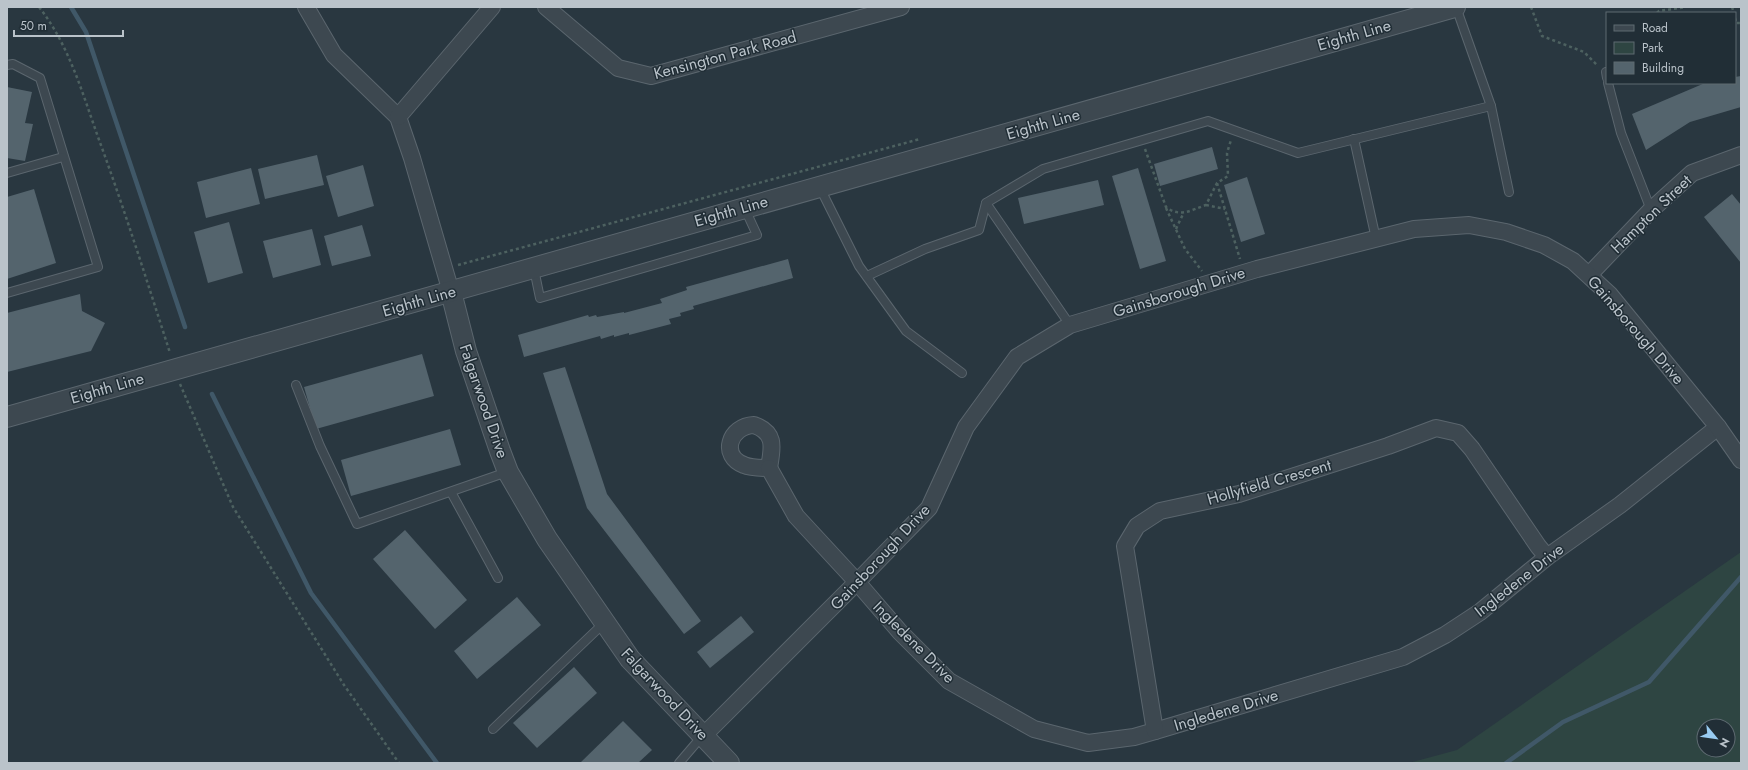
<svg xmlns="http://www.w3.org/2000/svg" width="1748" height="770" viewBox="0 0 1748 770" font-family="Jost,sans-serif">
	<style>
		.green { fill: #2e4542; fill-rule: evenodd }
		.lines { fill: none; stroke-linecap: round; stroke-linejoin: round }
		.stream { stroke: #405868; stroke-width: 4.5 }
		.building { fill: #54646d }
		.service-casing { stroke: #5b666e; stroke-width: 10 }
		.minor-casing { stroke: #5b666e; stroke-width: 18 }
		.tertiary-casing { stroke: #5b666e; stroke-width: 22 }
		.path { stroke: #4d6160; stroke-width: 2.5; stroke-dasharray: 3 3; stroke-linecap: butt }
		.service { stroke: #3d4850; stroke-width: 8 }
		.minor { stroke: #3d4850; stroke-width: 16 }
		.tertiary { stroke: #3d4850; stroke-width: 20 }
		.labels { text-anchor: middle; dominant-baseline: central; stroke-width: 3; stroke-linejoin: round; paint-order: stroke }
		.street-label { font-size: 16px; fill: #bac3ca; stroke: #212e36 }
	</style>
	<rect width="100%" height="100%" fill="#293740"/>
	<path class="green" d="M1741,552V763H1409L1457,750ZM1704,726H1728V750H1704Z"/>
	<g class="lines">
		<g class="stream">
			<polyline points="71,7 86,32 185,327"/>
			<polyline points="212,394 311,593 437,763"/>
			<polyline points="1506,763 1563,722 1649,682 1741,577"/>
		</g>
	</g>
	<g class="building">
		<polygon points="1741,76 1741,107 1690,122 1646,150 1632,114 1705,83 1735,83 1735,77"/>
		<polygon points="7,87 32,92 25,123 33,124 25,161 7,158"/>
		<polygon points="1212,147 1218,169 1160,186 1154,164"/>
		<polygon points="317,155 324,185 265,199 258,169"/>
		<polygon points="363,165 374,206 338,217 326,176"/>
		<polygon points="251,168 260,204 206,218 197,182"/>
		<polygon points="1138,168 1166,261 1140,269 1112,176"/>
		<polygon points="1247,177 1265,234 1241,242 1224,185"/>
		<polygon points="1098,180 1104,205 1024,224 1018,198"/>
		<polygon points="34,189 56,263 7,279 7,197"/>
		<polygon points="1732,194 1741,205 1741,263 1704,217"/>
		<polygon points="229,222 243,273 208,283 194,232"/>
		<polygon points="362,225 371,256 332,266 324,236"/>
		<polygon points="312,229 321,265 273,278 263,241"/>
		<polygon points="788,259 793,278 693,306 694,309 680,313 681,316 669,319 671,324 629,335 629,333 614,337 614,335 601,339 600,336 524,357 518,335 588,315 589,317 596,315 597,317 624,312 624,313 662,303 660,299 687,290 686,287"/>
		<polygon points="80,294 82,311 105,323 91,351 7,372 7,313"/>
		<polygon points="422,354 434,396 316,429 304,387"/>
		<polygon points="565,367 607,494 701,621 684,634 587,508 543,373"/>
		<polygon points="450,429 461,465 351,496 341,460"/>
		<polygon points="405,530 467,600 435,629 373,559"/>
		<polygon points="517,597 541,625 477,679 454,651"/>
		<polygon points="741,616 754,632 710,668 697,652"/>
		<polygon points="574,667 597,693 537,748 513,723"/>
		<polygon points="623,721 652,750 638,763 580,763"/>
	</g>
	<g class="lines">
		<defs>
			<g id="service">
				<polyline points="1456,7 1491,106 1509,192"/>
				<polyline points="7,65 13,64 40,78 98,267 7,293"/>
				<polyline points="1606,72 1607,78"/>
				<polyline points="1608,83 1621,133 1651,210"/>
				<polyline points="1354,139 1376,239"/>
				<polyline points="7,173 63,157"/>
				<polyline points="820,188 859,266 906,331 962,373"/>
				<polyline points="986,203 1070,325"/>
				<polyline points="534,269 540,298 757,235 745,209"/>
				<polyline points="867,276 925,249 979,230 986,203 1043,169 1208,121 1298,153 1491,106"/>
				<polyline points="296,385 320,446 357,524 507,472"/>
				<polyline points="451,492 498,578"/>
				<polyline points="493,729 604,623"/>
				<polyline points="679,763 703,735"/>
			</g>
			<g id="minor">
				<polyline points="306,7 334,55 398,117 412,158 451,292"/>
				<polyline points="546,7 618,68 651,76 901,7"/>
				<polyline points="398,117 492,7"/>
				<polyline points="1589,275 1651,210 1692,173 1741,155"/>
				<path d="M754,425C777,433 772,449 769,468C761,468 751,468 744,465C720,456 729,426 754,425Z"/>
				<polyline points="769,468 796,516 857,582 900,632 949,681 1034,729 1088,743 1134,737 1155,731 1403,657 1445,635 1480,612 1547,557 1620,505 1718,427"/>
				<polyline points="1155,731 1125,546 1137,526 1160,511 1239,494 1388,446 1436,428 1458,433 1472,449 1538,546 1547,557"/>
				<polyline points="704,735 857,582 929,508 966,427 1017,357 1070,325 1257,269 1414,229 1469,225 1506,232 1544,245 1573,261 1610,295 1718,427 1741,460"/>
			</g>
			<g id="tertiary">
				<polyline points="451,292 466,351 500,451 508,472 547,539 630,659 729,763"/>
				<polyline points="7,417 1455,7"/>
			</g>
		</defs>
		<use href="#service" class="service-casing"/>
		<use href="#minor" class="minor-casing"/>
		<use href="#tertiary" class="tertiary-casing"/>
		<g class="path">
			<path d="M39,7C69,45 82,92 98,137C124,208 147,281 170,353"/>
			<polyline points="1531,7 1542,36 1584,52 1598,66"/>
			<polyline points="1732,7 1734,13"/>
			<polyline points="1657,13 1659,11 1686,7"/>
			<polyline points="1735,18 1736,23 1741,23"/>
			<path d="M1145,149L1166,207C1180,218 1191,210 1206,205L1217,183L1228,176L1227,153L1231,140"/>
			<polyline points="1217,183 1240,259"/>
			<polyline points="1206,205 1225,209"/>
			<polyline points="1166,208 1185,249 1202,271"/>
			<polyline points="1176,229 1183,214"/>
			<polyline points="458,265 920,139"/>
			<polyline points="180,384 233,507 344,685 399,763"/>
		</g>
		<use href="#service" class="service"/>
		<use href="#minor" class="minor"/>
		<use href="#tertiary" class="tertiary"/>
	</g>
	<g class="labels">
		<g class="street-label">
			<text transform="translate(1354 35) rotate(-16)">Eighth Line</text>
			<text transform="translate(725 55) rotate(-15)">Kensington Park Road</text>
			<text transform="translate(1043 124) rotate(-16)">Eighth Line</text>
			<text transform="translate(731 211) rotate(-16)">Eighth Line</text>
			<text transform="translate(1651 214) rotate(-44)">Hampton Street</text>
			<text transform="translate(1179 292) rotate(-17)">Gainsborough Drive</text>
			<text transform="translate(419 301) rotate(-16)">Eighth Line</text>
			<text transform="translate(1636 330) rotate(49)">Gainsborough Drive</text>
			<text transform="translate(107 388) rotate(-16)">Eighth Line</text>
			<text transform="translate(484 401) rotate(71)">Falgarwood Drive</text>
			<text transform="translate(1269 482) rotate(-16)">Hollyfield Crescent</text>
			<text transform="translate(880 557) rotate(-47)">Gainsborough Drive</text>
			<text transform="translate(1519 580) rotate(-38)">Ingledene Drive</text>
			<text transform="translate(914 642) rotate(45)">Ingledene Drive</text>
			<text transform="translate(665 694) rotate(47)">Falgarwood Drive</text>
			<text transform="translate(1226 710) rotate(-17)">Ingledene Drive</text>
		</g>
	</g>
	<rect width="1748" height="770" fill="none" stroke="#bac3ca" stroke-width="16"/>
	<rect x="1606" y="12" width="130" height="72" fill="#212e36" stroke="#5e6a71"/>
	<rect x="1614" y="25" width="20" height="6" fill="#3d4850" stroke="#5e6a71"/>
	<text x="1642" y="32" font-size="12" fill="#bac3ca">Road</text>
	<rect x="1614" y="42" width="20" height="12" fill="#2e4542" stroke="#5e6a71"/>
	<text x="1642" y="52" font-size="12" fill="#bac3ca">Park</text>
	<rect x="1614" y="62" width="20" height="12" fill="#54646d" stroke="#5e6a71"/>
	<text x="1642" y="72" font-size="12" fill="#bac3ca">Building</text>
	<g transform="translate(1716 738) rotate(119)"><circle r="19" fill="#212e36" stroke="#5e6a71"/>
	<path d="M0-3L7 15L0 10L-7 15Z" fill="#98cbf1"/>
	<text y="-6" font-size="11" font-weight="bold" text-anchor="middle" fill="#bac3ca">N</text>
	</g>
	<path d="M14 30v6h109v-6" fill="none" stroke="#bac3ca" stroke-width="2"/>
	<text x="20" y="30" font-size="12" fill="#bac3ca" stroke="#212e36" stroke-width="3" paint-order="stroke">50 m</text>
</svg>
